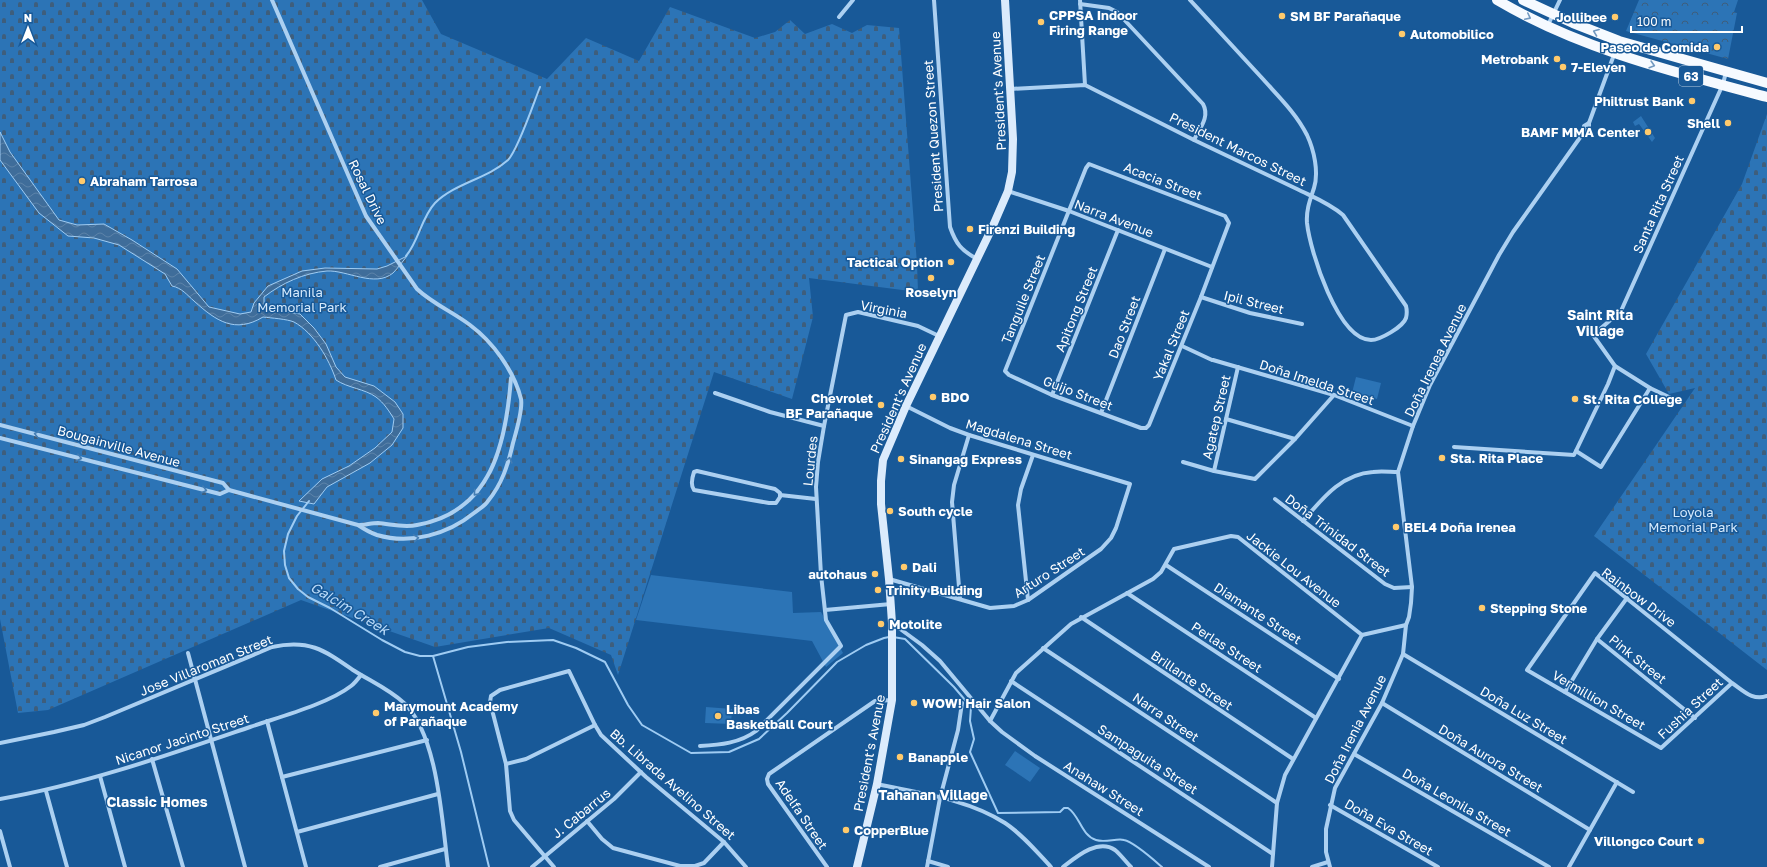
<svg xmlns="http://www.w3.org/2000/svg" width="1767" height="867" viewBox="0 0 1767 867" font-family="'Golos Text',sans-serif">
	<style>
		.grass { fill: #2c74b6 }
		.forest { fill: url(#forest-crowns) }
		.cemetery { fill: url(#cemetery-stones) }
		.water { fill: url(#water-waves); stroke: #9fccf3 }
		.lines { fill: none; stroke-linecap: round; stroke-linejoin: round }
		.stream { stroke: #9fccf3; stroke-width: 2 }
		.street { stroke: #acd0f1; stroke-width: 4 }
		.secondary { stroke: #dbebfc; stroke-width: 8 }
		.primary { stroke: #f6faff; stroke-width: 10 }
		.oneway { stroke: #7199c1 }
		.oneway2 { stroke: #447db3 }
		.poi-dot { fill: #ffca6c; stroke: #185998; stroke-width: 1.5 }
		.labels { text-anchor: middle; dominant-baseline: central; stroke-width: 3; stroke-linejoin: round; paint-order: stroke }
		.shield { fill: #185998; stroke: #bacde0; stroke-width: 1 }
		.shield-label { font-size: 12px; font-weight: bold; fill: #fff }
		.poi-label { font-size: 13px; font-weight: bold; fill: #fff; stroke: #185998; text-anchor: start }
		.street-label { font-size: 13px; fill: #fff; stroke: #185998 }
		.park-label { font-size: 13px; fill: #d4e9fc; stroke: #185998 }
		.neighbourhood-label { font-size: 14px; font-weight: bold; fill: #fff; stroke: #185998 }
		.water-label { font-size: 14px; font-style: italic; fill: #b9daf8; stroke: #185998 }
	</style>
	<defs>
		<pattern id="forest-crowns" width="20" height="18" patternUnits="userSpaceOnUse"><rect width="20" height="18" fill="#2c74b6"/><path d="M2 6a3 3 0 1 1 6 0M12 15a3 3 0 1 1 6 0" fill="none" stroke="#3e5e7c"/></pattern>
		<pattern id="cemetery-stones" width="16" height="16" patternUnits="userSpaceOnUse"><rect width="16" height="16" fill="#2c74b6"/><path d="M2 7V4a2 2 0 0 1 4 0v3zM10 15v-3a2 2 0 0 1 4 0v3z" fill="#3e5e7c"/></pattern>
		<pattern id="water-waves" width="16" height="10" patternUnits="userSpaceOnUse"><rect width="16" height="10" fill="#3f6d9a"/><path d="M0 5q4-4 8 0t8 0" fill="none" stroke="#5c83a9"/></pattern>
	</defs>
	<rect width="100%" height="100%" fill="#185998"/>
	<g class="grass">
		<polygon points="1641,116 1655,138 1652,142 1639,124 1635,126 1633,122"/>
		<polygon points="1356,377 1381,383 1377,399 1352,393"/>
		<polygon points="651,575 792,592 793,613 821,612 843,653 826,667 812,641 636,620"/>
		<polygon points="706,707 732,709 731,724 705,723"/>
		<polygon points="1015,751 1040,768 1030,782 1005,765"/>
	</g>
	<polygon class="forest" points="1639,0 1738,0 1734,12 1737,13 1728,59 1626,31"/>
	<g class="cemetery">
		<polygon points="0,0 422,0 441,34 547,79 586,38 639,61 670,7 755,38 775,32 790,20 805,34 832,24 852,33 867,25 899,28 917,264 918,292 809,278 813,317 792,399 714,372 618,675 611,655 549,628 435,647 301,600 48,710 18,713 0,619"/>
		<polygon points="1767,114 1767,670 1594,536 1695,388 1669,394 1646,354 1742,184"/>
	</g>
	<path class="water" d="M0,132L10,152L59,220L77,225L104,224L132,240L177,269L209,307L240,314L251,312L254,303L268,286L302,271L325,268L377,269L387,266L407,256C403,261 398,268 393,273C375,288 347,270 327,271C304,273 282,283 264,297V308L300,314L314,328L326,344L336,367L345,377L374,386L395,402L403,414V428L392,445L370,463L327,487L314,504L299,501L322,479L349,466L375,448L392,432L394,419C389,411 384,403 376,397C365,389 348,388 336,380C329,359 314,333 294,322C287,319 271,318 263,317C235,334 216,321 194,301C187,295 182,288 172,286L165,274L119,245L94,238L68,236L39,213L0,160Z"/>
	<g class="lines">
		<g class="stream">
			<path d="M406,256C419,241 421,218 435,203C455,183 487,179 508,160C518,150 534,102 540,87"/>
			<polyline points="309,501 297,516 288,534 284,551 285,565 289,578 298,589 308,597 330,608 382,640 405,652 420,656 433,656 468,647 507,642 553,640 576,648 605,662 628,705 642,725 691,753 729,752 759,739 787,713 837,662 866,645 884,638 889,637"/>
			<path d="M893,637L905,639L954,687L971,707L970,721L974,739L970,752L998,813L1060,812L1064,808H1068C1080,816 1081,835 1096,840C1105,843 1117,838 1124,840C1134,842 1154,860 1162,867"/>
			<polyline points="433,656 461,752 489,867"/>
		</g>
		<g class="street">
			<path d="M934,0L950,227C956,244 961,250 977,259"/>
			<polyline points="1080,0 1085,85"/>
			<path d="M1080,4L1109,8L1117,12L1203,104C1210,117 1200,128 1194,140"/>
			<polyline points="839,17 853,0"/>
			<polyline points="1548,25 1560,0"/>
			<path d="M1010,89L1085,85L1194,140L1297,189C1313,197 1329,203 1343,215L1406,306C1407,310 1407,314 1406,318C1403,327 1380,340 1371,340C1338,340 1310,251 1307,223C1306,210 1310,200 1314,188C1319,172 1314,150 1307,135C1296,113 1278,96 1262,78C1238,52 1214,26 1190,0"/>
			<polyline points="1584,132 1584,126 1589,123"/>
			<polygon points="1089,164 1225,216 1229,223 1201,297 1149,425 1146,428 1141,428 1052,395 1009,375 1005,371 1086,168"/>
			<polyline points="1008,191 1069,211 1212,267"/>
			<polyline points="1201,297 1250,313 1302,324"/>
			<polyline points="1182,346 1212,360"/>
			<polyline points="1213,360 1334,395 1413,426"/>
			<polyline points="715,393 770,412 824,426"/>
			<polyline points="1052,395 1118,230"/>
			<polyline points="1671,398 1650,388 1615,366 1593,335 1621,311 1723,84 1726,72"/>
			<polyline points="1101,413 1165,249"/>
			<polyline points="1226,419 1295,439"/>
			<polyline points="0,425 223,483 229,490"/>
			<path d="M0,438L220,494L229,490L358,525C364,529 371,533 377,535C411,545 448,534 474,513C479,509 485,506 488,501C502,484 508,465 513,443C516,432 523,410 521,399C514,371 493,342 470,325C453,312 433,304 417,289L366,216L272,0"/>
			<polyline points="1454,447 1574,455 1608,384 1615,366"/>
			<polyline points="1576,451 1601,467 1650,388"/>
			<polyline points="1183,462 1214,471 1255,479 1295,439 1334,395"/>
			<path d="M697,471L775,489L780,493V497L776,503H769L694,490C690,485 692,478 694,472Z"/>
			<polyline points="1214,471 1238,367"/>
			<polyline points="780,495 816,499"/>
			<polyline points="1275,499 1385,584 1394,588 1412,587"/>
			<path d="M1303,521C1322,499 1341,474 1373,472C1381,471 1390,472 1398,472"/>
			<path d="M360,525C365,525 372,523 378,523C391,524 403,528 417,525C492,512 506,443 511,378"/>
			<polyline points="1166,565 1339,679"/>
			<polyline points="889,579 990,608 1014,606 1028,600 1101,549 1111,538 1116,528 1130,484 969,435 950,428 906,406"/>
			<polyline points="1127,593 1316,718"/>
			<polyline points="960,599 952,502 954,485 969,435"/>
			<polyline points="1028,600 1018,505 1021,489 1033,455"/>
			<polyline points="825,610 891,604"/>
			<polyline points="1081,617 1293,759"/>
			<polyline points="892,623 922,645 940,661 990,721 1002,732 1035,756 1209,867"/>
			<polyline points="1597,639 1695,718"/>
			<polyline points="1043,648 1277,803"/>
			<polyline points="188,653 245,867"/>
			<polyline points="1403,654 1633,792"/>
			<polyline points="1011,681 1273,854"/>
			<path d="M1732,683L1661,748L1527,670L1595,573L1732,683C1744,691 1752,701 1767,696"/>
			<polyline points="1565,692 1597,639 1627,598"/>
			<polyline points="1382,703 1590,830"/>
			<polyline points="267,721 306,867"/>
			<polyline points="990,721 1016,673 1071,624 1153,579 1161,572 1174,549 1231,536 1238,537 1362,635 1406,625"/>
			<path d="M0,743L54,732L84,725L105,717L272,647C309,639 324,650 353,670C370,681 389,689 404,703C438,735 442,822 448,867"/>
			<path d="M700,746C720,745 740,743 756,731L841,646L826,620L821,575L816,487L818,462L824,426L846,315L858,312L918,326L939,336"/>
			<polyline points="1354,754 1549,867"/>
			<polyline points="152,759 183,867"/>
			<polyline points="506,764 526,759 595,725"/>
			<polyline points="100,776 125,867"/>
			<polyline points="282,777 427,740"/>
			<path d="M877,784C919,793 968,799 1005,823C1023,835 1037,852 1051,867"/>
			<polyline points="46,791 67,867"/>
			<path d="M0,799C86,784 168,755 250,727C279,717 328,704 351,686C355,683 358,679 361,675"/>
			<polyline points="1330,805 1438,867"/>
			<polyline points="587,821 602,839 613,848 680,866 695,866 704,863 724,842"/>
			<polyline points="0,831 10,867"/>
			<polyline points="297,832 438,794"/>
			<polyline points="928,861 948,867"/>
			<polyline points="380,867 445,849"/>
			<polyline points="532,867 614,799 641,772"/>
			<polyline points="554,867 514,820 510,811 506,764 490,702 491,696 500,690 569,671 595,725 601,735 646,777 724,842 746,867"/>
			<polyline points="827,867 768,784 767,779 769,774 875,701 892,700"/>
			<polyline points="927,867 940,798 958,730 962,703"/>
			<path d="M1063,867C1076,857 1098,838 1115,850C1121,855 1126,862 1131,867"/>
			<polyline points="1272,867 1277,803 1285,775 1362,635"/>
			<polyline points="1312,867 1328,862"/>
			<polyline points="1330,867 1326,852 1326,829 1335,788 1382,703 1403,654 1406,625 1409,617 1411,603 1412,587 1398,472 1413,426 1430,385 1499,255 1513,232 1584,132 1589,129 1589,123 1619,41"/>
			<polyline points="1569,867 1617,782"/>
		</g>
		<polyline class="secondary" points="857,867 877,784 892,700 892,623 889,579 881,504 881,481 883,460 906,406 992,228 1008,191 1012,172 1013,139 1005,0"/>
		<g class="primary">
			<path d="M1497,0C1580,49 1674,72 1767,97"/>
			<polyline points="1523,0 1573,23 1619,41 1767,83"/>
		</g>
	</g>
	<defs><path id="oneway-chevron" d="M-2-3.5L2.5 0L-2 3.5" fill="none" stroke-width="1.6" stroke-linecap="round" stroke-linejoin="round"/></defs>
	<g class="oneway">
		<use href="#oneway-chevron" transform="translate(1528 17) rotate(27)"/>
		<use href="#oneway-chevron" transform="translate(1596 32) rotate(-159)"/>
		<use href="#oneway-chevron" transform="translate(1652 65) rotate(16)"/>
	</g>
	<g class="oneway2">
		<use href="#oneway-chevron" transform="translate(37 434) rotate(-166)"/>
		<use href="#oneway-chevron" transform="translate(79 458) rotate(14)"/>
		<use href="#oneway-chevron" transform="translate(509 460) rotate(-75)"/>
		<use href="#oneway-chevron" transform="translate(204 490) rotate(14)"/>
		<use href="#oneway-chevron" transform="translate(476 493) rotate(131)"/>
		<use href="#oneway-chevron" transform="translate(416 538) rotate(-9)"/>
	</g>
	<g class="poi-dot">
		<circle cx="1282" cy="16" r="4"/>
		<circle cx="1615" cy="17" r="4"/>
		<circle cx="1041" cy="22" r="4"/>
		<circle cx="1402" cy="34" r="4"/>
		<circle cx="1717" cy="47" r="4"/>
		<circle cx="1557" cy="59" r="4"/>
		<circle cx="1563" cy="67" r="4"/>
		<circle cx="1692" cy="101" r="4"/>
		<circle cx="1728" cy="123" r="4"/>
		<circle cx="1648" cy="132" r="4"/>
		<circle cx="82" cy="181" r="4"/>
		<circle cx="970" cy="229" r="4"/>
		<circle cx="951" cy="262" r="4"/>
		<circle cx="931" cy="278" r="4"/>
		<circle cx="933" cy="397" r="4"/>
		<circle cx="1575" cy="399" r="4"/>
		<circle cx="881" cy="405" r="4"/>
		<circle cx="1442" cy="458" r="4"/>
		<circle cx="901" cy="459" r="4"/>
		<circle cx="890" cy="511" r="4"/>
		<circle cx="1396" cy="527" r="4"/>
		<circle cx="904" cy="567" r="4"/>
		<circle cx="875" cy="574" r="4"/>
		<circle cx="878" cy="590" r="4"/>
		<circle cx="1482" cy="608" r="4"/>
		<circle cx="881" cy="624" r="4"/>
		<circle cx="914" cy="703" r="4"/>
		<circle cx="376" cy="713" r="4"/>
		<circle cx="718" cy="716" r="4"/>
		<circle cx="900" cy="757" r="4"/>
		<circle cx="846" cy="830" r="4"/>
		<circle cx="1701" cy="841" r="4"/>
	</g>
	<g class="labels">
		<rect class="shield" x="1679" y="66" width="24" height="20" rx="3"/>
		<g class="shield-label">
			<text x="1691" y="76">63</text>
		</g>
		<g class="poi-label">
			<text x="1049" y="15">CPPSA Indoor<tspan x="1049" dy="15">Firing Range</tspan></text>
			<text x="1290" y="16">SM BF Parañaque</text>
			<text x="1607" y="17" text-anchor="end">Jollibee</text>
			<text x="1410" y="34">Automobilico</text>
			<text x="1709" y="47" text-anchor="end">Paseo de Comida</text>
			<text x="1549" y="59" text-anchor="end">Metrobank</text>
			<text x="1571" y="67">7-Eleven</text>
			<text x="1684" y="101" text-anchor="end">Philtrust Bank</text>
			<text x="1720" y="123" text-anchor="end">Shell</text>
			<text x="1640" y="132" text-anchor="end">BAMF MMA Center</text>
			<text x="90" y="181">Abraham Tarrosa</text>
			<text x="978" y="229">Firenzi Building</text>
			<text x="943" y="262" text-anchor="end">Tactical Option</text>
			<text x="931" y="292" text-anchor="middle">Roselyn</text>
			<text x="941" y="397">BDO</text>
			<text x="873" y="398" text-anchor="end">Chevrolet<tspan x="873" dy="15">BF Parañaque</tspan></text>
			<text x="1583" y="399">St. Rita College</text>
			<text x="1450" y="458">Sta. Rita Place</text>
			<text x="909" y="459">Sinangag Express</text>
			<text x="898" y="511">South cycle</text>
			<text x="1404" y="527">BEL4 Doña Irenea</text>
			<text x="912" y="567">Dali</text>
			<text x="867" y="574" text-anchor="end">autohaus</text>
			<text x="886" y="590">Trinity Building</text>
			<text x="1490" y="608">Stepping Stone</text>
			<text x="889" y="624">Motolite</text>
			<text x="922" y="703">WOW! Hair Salon</text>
			<text x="384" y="706">Marymount Academy<tspan x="384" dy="15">of Parañaque</tspan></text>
			<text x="726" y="709">Libas<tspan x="726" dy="15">Basketball Court</tspan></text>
			<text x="908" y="757">Banapple</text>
			<text x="854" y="830">CopperBlue</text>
			<text x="1693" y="841" text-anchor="end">Villongco Court</text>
		</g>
		<g class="street-label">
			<text transform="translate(998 91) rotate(-93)">President's Avenue</text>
			<text transform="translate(933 136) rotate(-94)">President Quezon Street</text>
			<text transform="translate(1238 149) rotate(26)">President Marcos Street</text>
			<text transform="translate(1163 181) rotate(21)">Acacia Street</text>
			<text transform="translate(368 192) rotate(64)">Rosal Drive</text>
			<text transform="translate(1658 204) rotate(-66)">Santa Rita Street</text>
			<text transform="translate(1114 218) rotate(21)">Narra Avenue</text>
			<text transform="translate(1023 299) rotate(-68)">Tanguile Street</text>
			<text transform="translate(1254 302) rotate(14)">Ipil Street</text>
			<text transform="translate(884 309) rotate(11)">Virginia</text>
			<text transform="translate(1076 309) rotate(-68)">Apitong Street</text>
			<text transform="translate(1124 327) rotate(-69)">Dao Street</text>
			<text transform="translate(1171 345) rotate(-68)">Yakal Street</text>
			<text transform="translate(1435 360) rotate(-64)">Doña Irenea Avenue</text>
			<text transform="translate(1317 382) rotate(18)">Doña Imelda Street</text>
			<text transform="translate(1078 393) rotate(21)">Guijo Street</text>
			<text transform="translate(898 398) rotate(-66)">President's Avenue</text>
			<text transform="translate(1216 417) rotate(-77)">Agatep Street</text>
			<text transform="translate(1019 439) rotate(17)">Magdalena Street</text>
			<text transform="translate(119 446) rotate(15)">Bougainville Avenue</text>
			<text transform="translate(810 461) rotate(-84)">Lourdes</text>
			<text transform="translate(1338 535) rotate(37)">Doña Trinidad Street</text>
			<text transform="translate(1294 569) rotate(38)">Jackie Lou Avenue</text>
			<text transform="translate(1049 572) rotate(-33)">Arturo Street</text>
			<text transform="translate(1639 597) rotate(37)">Rainbow Drive</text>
			<text transform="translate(1258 613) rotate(33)">Diamante Street</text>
			<text transform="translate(1227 647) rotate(33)">Perlas Street</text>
			<text transform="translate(1638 659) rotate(39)">Pink Street</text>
			<text transform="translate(206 665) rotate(-22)">Jose Villaroman Street</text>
			<text transform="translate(1192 680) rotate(34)">Brillante Street</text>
			<text transform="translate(1599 700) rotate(30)">Vermillion Street</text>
			<text transform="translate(1690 708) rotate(-43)">Fushia Street</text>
			<text transform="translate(1524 715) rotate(31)">Doña Luz Street</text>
			<text transform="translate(1166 717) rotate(34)">Narra Street</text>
			<text transform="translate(1355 729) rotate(-63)">Doña Irenia Avenue</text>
			<text transform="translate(182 739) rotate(-18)">Nicanor Jacinto Street</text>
			<text transform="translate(869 753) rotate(-79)">President's Avenue</text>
			<text transform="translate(1491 758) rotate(31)">Doña Aurora Street</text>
			<text transform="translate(1148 759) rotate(33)">Sampaguita Street</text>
			<text transform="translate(673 784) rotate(41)">Bb. Librada Avelino Street</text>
			<text transform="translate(1104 788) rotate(32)">Anahaw Street</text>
			<text transform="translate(1457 802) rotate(30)">Doña Leonila Street</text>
			<text transform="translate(581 813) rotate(-39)">J. Cabarrus</text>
			<text transform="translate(802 814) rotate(56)">Adelfa Street</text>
			<text transform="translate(1389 827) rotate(30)">Doña Eva Street</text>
		</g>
		<g class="park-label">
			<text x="302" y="292">Manila<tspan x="302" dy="15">Memorial Park</tspan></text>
			<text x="1693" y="512">Loyola<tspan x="1693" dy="15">Memorial Park</tspan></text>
		</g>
		<g class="neighbourhood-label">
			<text x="1600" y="314">Saint Rita<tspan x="1600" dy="16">Village</tspan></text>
			<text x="933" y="794">Tahanan Village</text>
			<text x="157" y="801">Classic Homes</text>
		</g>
		<g class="water-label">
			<text transform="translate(350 608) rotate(31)">Galcim Creek</text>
		</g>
	</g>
	<g transform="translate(28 28)" stroke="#185998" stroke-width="3" paint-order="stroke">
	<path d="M0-3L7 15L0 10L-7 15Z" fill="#ffffff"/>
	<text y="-6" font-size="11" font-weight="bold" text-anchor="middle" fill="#ffffff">N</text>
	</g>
	<path d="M1631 26v6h111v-6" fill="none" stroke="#ffffff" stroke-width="2"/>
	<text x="1637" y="26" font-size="12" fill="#ffffff" stroke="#185998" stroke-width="3" paint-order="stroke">100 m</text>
</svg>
